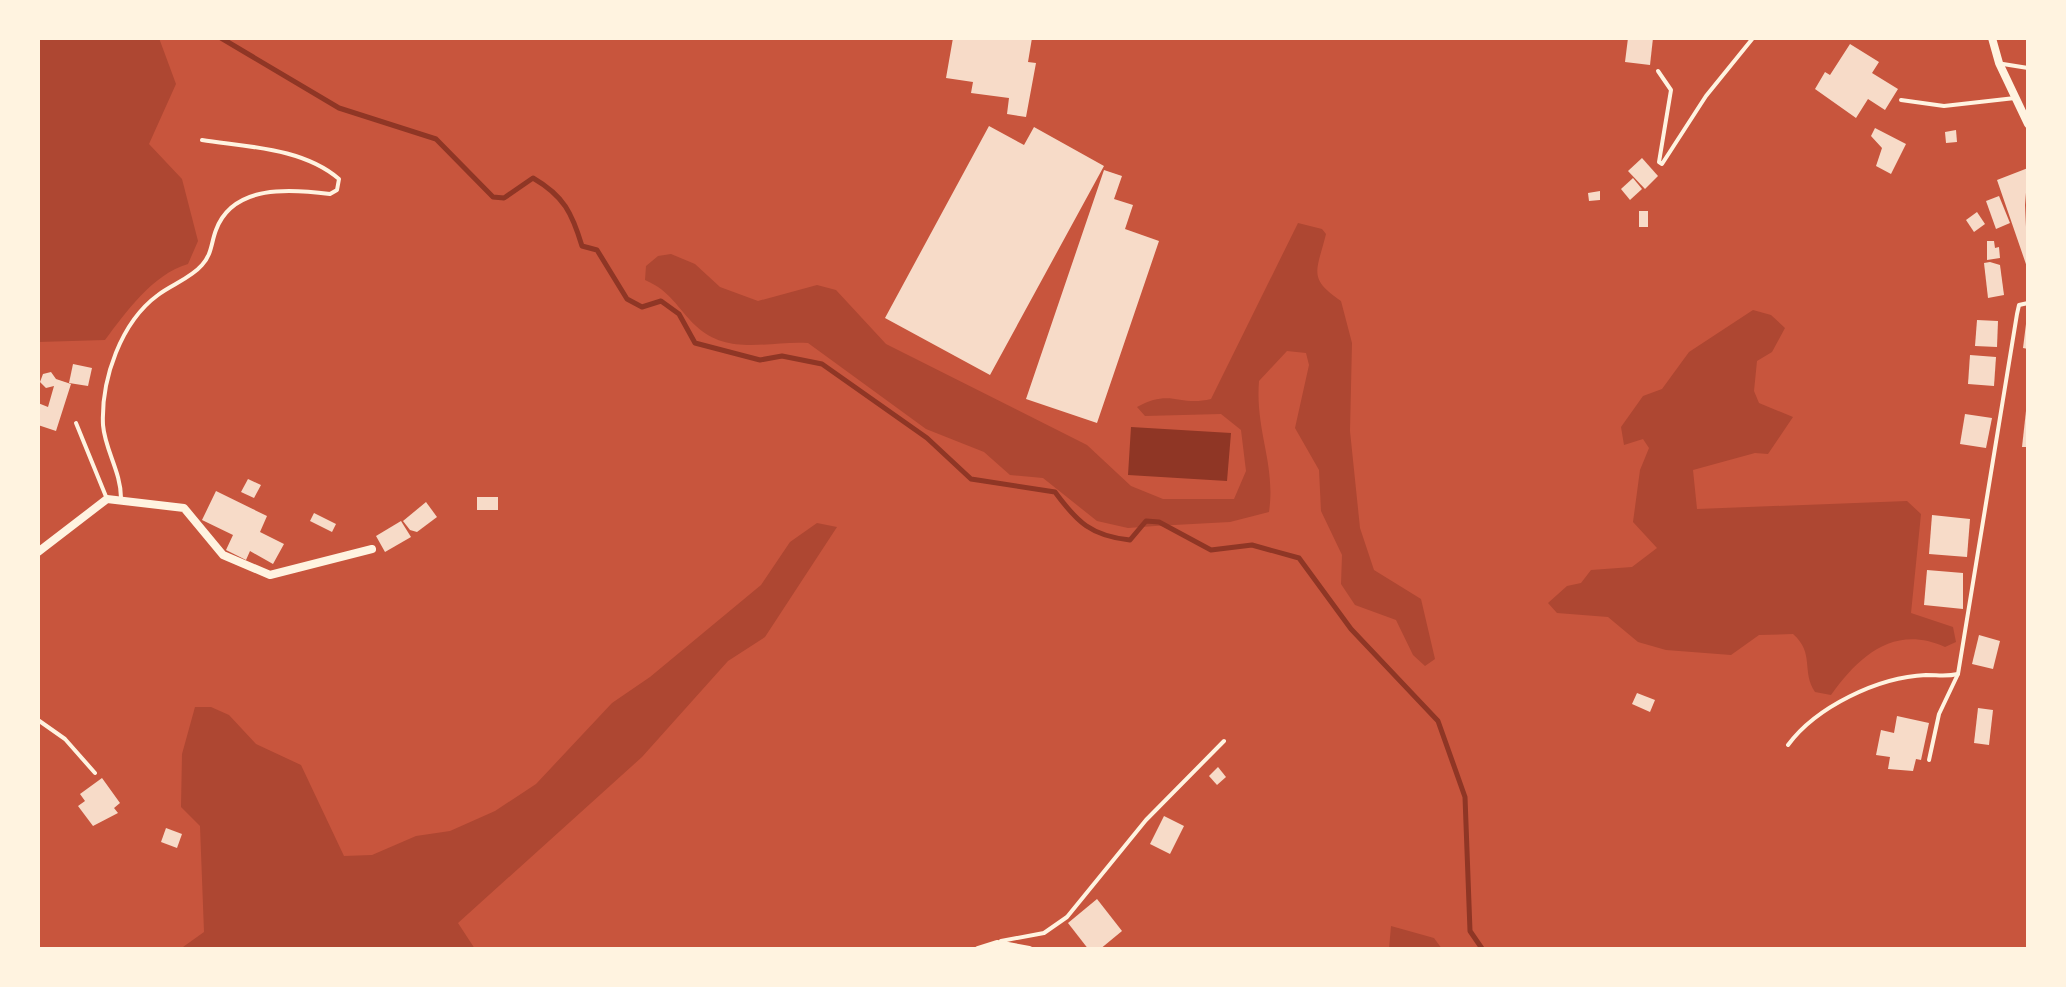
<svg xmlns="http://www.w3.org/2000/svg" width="2066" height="987" viewBox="0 0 2066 987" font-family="Bitter,serif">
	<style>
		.green { fill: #ae4732 }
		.water { fill: #8f3625 }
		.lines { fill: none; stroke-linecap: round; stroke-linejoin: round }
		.stream { stroke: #8f3625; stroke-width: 5 }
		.building { fill: #f7dbc8 }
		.service { stroke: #fff3e0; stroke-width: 4 }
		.minor { stroke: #fff3e0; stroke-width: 8 }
	</style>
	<rect width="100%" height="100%" fill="#c8553d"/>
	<g class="green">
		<path d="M38,38H159L176,84L149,144L182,179L198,241L188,264C153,274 126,312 105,340L38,342Z"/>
		<path d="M1298,223L1322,229L1326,234C1317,271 1307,278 1341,301L1352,343L1350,431L1360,528L1374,570L1421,599L1435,659L1425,666L1413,655L1396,620L1355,605L1341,584L1342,555L1321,511L1319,470L1295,428L1309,365L1306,353L1287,351L1259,381C1255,431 1276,464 1269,512L1230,522L1155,526L1128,528L1097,521L1043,478L1010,475L984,452L926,429L808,343C771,340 729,357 696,326C677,308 671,291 645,280L646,266L658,256L671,254L695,264L720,287L758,301L817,285L836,290L886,344L1087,445L1131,486L1163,499H1234L1246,471L1241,430L1221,414L1145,416L1137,407C1171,388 1179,407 1211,399Z"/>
		<path d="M1753,310L1771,315L1785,328L1772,352L1757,361L1754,391L1759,403L1793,417L1768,454L1755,453L1693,470L1697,509L1907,501L1921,514L1911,613L1953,627L1956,642L1945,647C1894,624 1859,656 1831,695L1815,692C1801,672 1815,653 1793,634L1759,635L1731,655L1666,650L1638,642L1608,617L1557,613L1548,603L1567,586L1581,583L1591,570L1632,567L1657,548L1633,522L1640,470L1649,448L1643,439L1624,445L1621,427L1643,396L1662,389L1689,352Z"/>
		<polygon points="817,523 837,527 765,637 728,661 642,757 458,923 475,949 133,949 183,947 204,932 200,826 181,807 182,754 195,707 211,707 229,715 256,744 301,765 344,856 372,855 416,836 450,831 495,811 536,784 612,703 650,677 761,585 790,542"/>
		<polygon points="1391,926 1434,938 1442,949 1389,949"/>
	</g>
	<polygon class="water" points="1131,427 1231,433 1227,481 1128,475"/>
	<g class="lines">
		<path class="stream" d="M221,38L339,108L436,139L493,197L504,198L533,178C564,196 572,213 582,246L597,250L627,299L642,307L661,301L679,314L695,343L760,360L782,356L822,364L927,438L971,479L1055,492C1077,522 1091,536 1130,540L1146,521L1159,522L1211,550L1252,545L1299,558L1351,629L1438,721L1465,797L1470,931L1483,950"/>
	</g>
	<g class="building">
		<polygon points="953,38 1032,38 1028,62 1036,63 1026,117 1007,114 1009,98 971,93 973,82 946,78"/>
		<polygon points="1628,38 1653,38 1650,65 1625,62"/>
		<polygon points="1850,44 1879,62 1872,73 1898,89 1885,110 1868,99 1856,118 1815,89 1825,72 1830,75"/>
		<polygon points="989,126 1024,145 1034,127 1104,166 990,375 885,318"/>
		<polygon points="1875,128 1906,144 1891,174 1876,166 1882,148 1871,136"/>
		<polygon points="1956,130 1957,142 1946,143 1945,132"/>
		<polygon points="1642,158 1658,176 1645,189 1628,171"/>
		<polygon points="2028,168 2025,205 2028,270 1997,180"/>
		<polygon points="1104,170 1122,176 1114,199 1133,205 1125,229 1159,241 1097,423 1026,399"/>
		<polygon points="1633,178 1642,189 1630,200 1621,189"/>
		<polygon points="1600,191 1600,200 1589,201 1588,193"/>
		<polygon points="1999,196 2010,223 1996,229 1986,201"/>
		<rect x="1639" y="211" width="9" height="16"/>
		<polygon points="1977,212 1985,224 1974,232 1966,220"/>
		<polygon points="1987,241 1994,241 1995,248 1999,247 2000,258 1987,260"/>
		<polygon points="1990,262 2000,265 2004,295 1988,298 1984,263"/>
		<polygon points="1977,320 1998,321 1997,347 1975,346"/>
		<polygon points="2026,324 2028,324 2028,349 2023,348"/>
		<polygon points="1970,355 1996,357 1994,386 1968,384"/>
		<polygon points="73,364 92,368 88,386 69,383"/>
		<polygon points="51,372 56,379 71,384 56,431 38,425 38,403 48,407 54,386 46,388 40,382 43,374"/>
		<polygon points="2026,411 2028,411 2028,447 2022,447"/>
		<polygon points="1965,414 1992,418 1986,448 1960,444"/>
		<polygon points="248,479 261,485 254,498 241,492"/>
		<polygon points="216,491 267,516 260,532 284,544 273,564 250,551 246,560 226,550 233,535 202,520"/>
		<rect x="477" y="497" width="21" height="13"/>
		<polygon points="426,502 437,517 417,532 410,530 403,521"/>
		<polygon points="314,513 336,524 332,532 310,521"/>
		<polygon points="1932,515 1970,519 1967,557 1929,554"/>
		<polygon points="401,521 411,537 385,552 376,536"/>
		<polygon points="1927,570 1963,573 1963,609 1924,605"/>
		<polygon points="1979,635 2000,641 1993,669 1972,664"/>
		<polygon points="1637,693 1655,700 1650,712 1632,704"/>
		<polygon points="1978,708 1993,710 1989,745 1974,743"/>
		<polygon points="1897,716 1929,723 1921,760 1916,759 1913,771 1888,769 1890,757 1876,755 1881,730 1894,733"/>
		<polygon points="1218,767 1226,777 1217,785 1209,776"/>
		<polygon points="102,778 120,803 114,808 118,813 93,826 78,806 85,801 80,794"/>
		<polygon points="1164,816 1184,826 1170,854 1150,844"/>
		<polygon points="166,828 182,834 177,848 161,842"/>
		<polygon points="1097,899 1122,931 1099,950 1089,950 1068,923"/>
	</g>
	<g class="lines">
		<g class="service">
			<polyline points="2003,64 2028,68"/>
			<polyline points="1658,71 1671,90 1659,162 1662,164 1706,96 1753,38"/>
			<polyline points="1901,100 1944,106 2015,98"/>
			<polyline points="76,423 107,499"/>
			<path d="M121,498C121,472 105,450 103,425C101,379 121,322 158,295C171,285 191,278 202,265C212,254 211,243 216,230C233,184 291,189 330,194L337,190L339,179C303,148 248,147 202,140"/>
			<polyline points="38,720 65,739 95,773"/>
			<path d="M1788,745C1816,707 1878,677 1926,675C1938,675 1946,677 1958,674L2017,314L2019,305L2028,303"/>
			<polyline points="1929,760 1939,714 1958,674"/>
			<polyline points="1001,941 1044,933 1067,917 1146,820 1224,741"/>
		</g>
		<g class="minor">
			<polyline points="1992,38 1999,63 2028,124"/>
			<polyline points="38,552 107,499 184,508 223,555 270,575 372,549"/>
			<polyline points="978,950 997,944 1029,950"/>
		</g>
	</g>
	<rect width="2066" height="987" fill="none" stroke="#fff3e0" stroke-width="80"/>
</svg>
